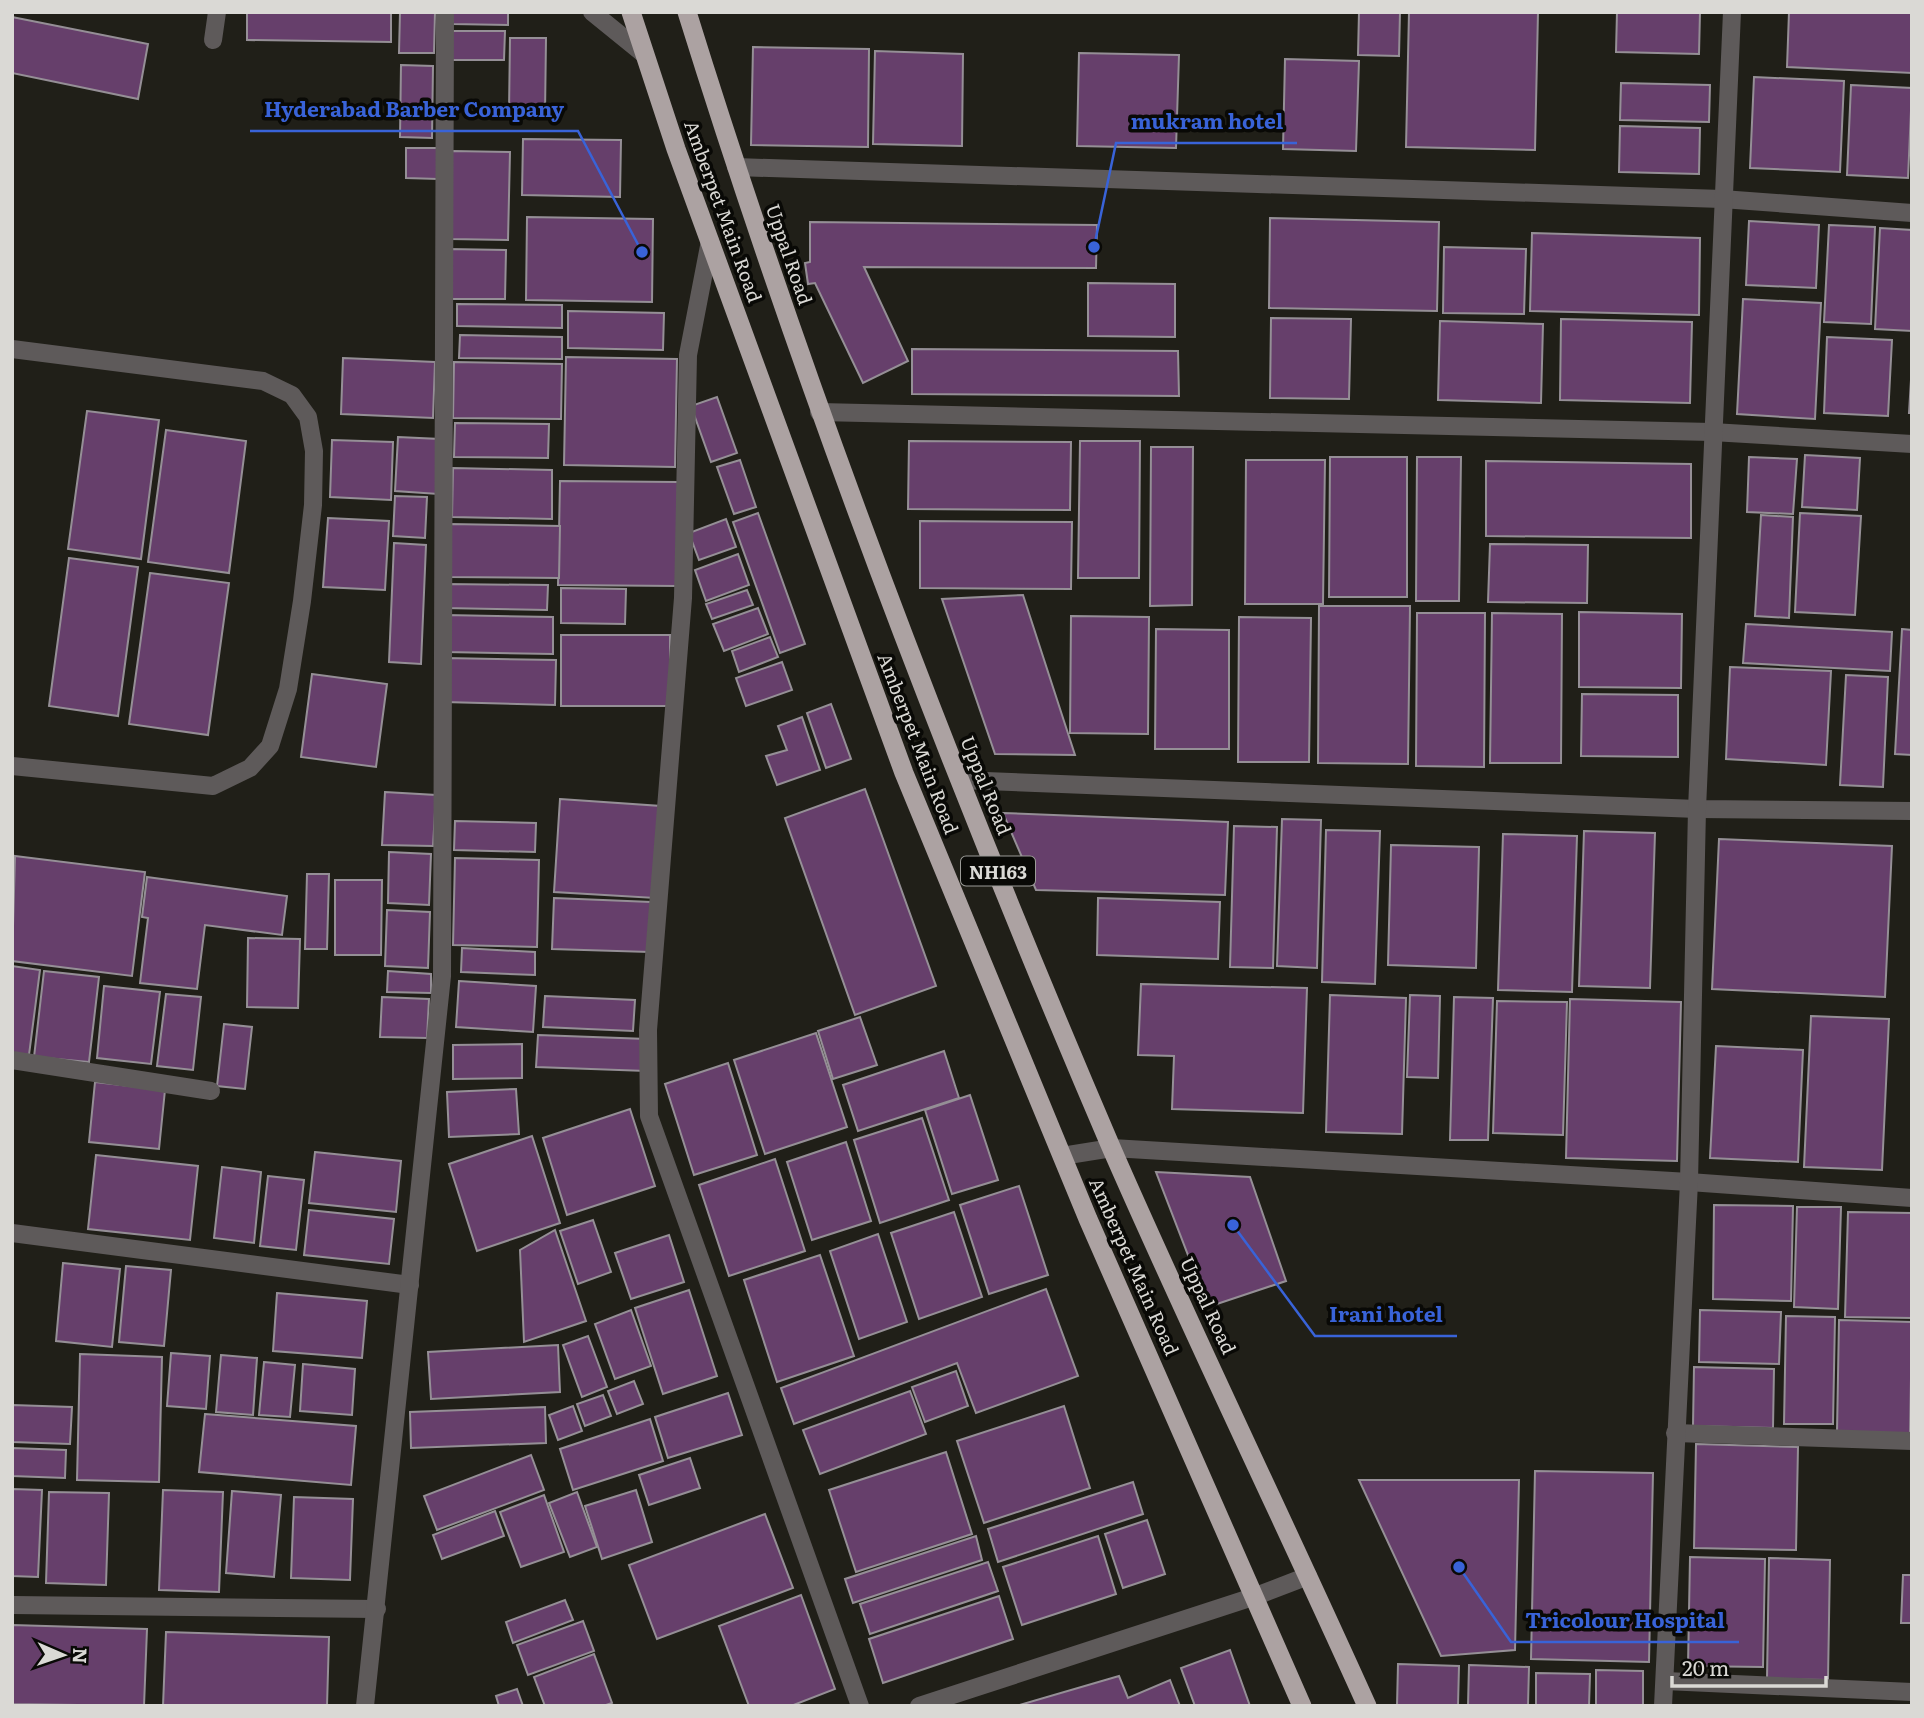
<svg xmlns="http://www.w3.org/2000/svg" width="1924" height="1718" viewBox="0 0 1924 1718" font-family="Literata,serif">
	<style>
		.building { fill: #663f6b; stroke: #958f96; stroke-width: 2 }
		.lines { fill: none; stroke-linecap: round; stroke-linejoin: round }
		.minor { stroke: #5e5a5a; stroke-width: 18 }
		.tertiary { stroke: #5e5a5a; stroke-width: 18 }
		.trunk { stroke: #aca2a2; stroke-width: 19 }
		.labels { text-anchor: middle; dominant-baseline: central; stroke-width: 7; stroke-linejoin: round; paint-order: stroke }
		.shield { fill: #090906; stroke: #9b9b97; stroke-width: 2 }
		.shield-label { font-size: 18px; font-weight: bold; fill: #dad9d5 }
		.street-label { font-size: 19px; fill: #dad9d5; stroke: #090906 }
		.leader { fill: none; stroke: #3963d8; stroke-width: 2.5 }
		.callout-dot { fill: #3963d8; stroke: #090906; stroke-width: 2.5 }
		.callout-label { font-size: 21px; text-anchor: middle; font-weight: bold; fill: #3963d8; stroke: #090906; stroke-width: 7; stroke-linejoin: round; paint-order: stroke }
	</style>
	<rect width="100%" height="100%" fill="#201f18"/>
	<g class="building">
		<polygon points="247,12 391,12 391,42 247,40"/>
		<polygon points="400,12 435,12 434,53 399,53"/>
		<polygon points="452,12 508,12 508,25 452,24"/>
		<polygon points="1359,12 1400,12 1399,56 1358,55"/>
		<polygon points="1409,12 1538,12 1535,150 1406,147"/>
		<polygon points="1617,12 1700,12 1699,54 1616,52"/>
		<polygon points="1789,12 1912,12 1912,73 1787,67"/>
		<polygon points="12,17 148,44 138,99 12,73"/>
		<polygon points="447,31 505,31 504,60 447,60"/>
		<polygon points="510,38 546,38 545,114 509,112"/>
		<polygon points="753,47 869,49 868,147 751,145"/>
		<polygon points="875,51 963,54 962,146 873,144"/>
		<polygon points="1079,53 1179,55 1176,148 1077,146"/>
		<polygon points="1285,59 1359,61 1356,151 1283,149"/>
		<polygon points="401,65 433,66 432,138 400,137"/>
		<polygon points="1754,77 1844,81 1840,172 1750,168"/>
		<polygon points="1621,83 1710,85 1709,122 1620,120"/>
		<polygon points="1851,85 1912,88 1908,178 1847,175"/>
		<polygon points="1620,126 1700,128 1699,174 1619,172"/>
		<polygon points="523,139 621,140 620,197 522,195"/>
		<polygon points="406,148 438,148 438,179 406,178"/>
		<polygon points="452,151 510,152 508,240 451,239"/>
		<polygon points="527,217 653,219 652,302 526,300"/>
		<polygon points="1270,218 1439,222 1437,311 1269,308"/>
		<polygon points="1749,221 1819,225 1816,288 1746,285"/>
		<polygon points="810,222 1097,225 1096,268 864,267 908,361 863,383 815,283 808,284 805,263 810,262"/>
		<polygon points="1829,225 1875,227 1871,324 1824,322"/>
		<polygon points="1880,228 1912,230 1912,331 1875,329"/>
		<polygon points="1532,233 1700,238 1699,315 1530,311"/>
		<polygon points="1444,247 1526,249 1524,314 1443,313"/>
		<polygon points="448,249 506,250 505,299 447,299"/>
		<polygon points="1088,283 1175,284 1175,337 1088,336"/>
		<polygon points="1743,299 1821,303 1815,419 1737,414"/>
		<polygon points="457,304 562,305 562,328 457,326"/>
		<polygon points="568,311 664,313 663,350 568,348"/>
		<polygon points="1271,318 1351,319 1349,399 1270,398"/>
		<polygon points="1561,319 1692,322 1690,403 1560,400"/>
		<polygon points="1440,321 1543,324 1541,403 1438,400"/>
		<polygon points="460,335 562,337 562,359 459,358"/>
		<polygon points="1827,337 1892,340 1888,416 1824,413"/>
		<polygon points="912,349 1178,351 1179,396 912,394"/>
		<polygon points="566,357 677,359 675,467 564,465"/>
		<polygon points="343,358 435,362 433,418 341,414"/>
		<polygon points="454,362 562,364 561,419 453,418"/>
		<polygon points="1912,363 1912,413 1909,413"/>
		<polygon points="717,397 737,453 711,462 691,406"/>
		<polygon points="87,411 159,420 141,559 68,549"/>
		<polygon points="455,423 549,424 548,458 454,457"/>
		<polygon points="166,430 246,441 229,573 148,562"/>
		<polygon points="398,437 440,439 438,494 395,491"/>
		<polygon points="332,440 393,442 391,500 330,497"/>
		<polygon points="909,441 1071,442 1070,510 908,509"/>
		<polygon points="1080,441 1140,441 1139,578 1078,578"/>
		<polygon points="1151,447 1193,447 1192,605 1150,606"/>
		<polygon points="1805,455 1860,458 1857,510 1802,507"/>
		<polygon points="1330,457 1407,457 1407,597 1329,597"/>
		<polygon points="1417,457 1461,457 1459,601 1416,601"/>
		<polygon points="1749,457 1797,459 1793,514 1747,512"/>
		<polygon points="740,460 756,507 734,514 717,467"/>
		<polygon points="1246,460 1325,460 1323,604 1245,604"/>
		<polygon points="1486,461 1691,464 1691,538 1486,536"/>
		<polygon points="453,468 552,470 552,519 452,517"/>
		<polygon points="560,481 678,482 677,586 558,585"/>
		<polygon points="395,496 427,497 425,538 393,536"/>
		<polygon points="758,513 805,644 780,653 733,522"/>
		<polygon points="1800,513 1861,516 1855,615 1795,612"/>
		<polygon points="1761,515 1793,517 1789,618 1755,616"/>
		<polygon points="328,518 389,521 385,590 323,587"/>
		<polygon points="726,519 736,547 699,560 689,533"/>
		<polygon points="920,521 1072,522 1071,589 920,588"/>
		<polygon points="449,524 560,526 559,578 448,577"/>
		<polygon points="394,543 426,545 421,664 389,662"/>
		<polygon points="1490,544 1588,545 1587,603 1488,602"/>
		<polygon points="738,554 749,585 706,601 695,570"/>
		<polygon points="69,558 138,567 118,716 49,706"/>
		<polygon points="150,573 229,583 208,735 129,724"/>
		<polygon points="444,584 548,585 547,610 443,608"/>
		<polygon points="561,588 626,589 625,624 561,623"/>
		<polygon points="747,590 753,605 712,619 706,604"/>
		<polygon points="1023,595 1075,755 995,754 942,599"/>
		<polygon points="1319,606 1410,606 1408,764 1318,763"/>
		<polygon points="758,608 768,634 724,651 713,624"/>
		<polygon points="1579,612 1682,614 1681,688 1579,687"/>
		<polygon points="1417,613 1485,613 1484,767 1416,766"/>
		<polygon points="1492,613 1562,614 1561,763 1490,763"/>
		<polygon points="445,615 553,617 553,654 445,652"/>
		<polygon points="1071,616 1149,617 1148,734 1070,733"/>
		<polygon points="1239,617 1311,618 1309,762 1238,762"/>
		<polygon points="1746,624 1892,632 1890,671 1743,663"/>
		<polygon points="1156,629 1229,630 1229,749 1155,749"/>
		<polygon points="1902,629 1912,630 1912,755 1895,754"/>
		<rect x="561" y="635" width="109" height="71"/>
		<polygon points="770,637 778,657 739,672 732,651"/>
		<polygon points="445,658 556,660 555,705 444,702"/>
		<polygon points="782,662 792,690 746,706 736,678"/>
		<polygon points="1730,667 1831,671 1826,765 1726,759"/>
		<polygon points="312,674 387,684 376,767 301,757"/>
		<polygon points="1846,675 1888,677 1883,787 1840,785"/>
		<polygon points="1582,694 1678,695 1678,757 1581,756"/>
		<polygon points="831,704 851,759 826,768 807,713"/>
		<polygon points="802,717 820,770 777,785 766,756 787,750 778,726"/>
		<polygon points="865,789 936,986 855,1015 785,818"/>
		<polygon points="385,792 436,795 433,846 382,845"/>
		<polygon points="560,799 661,806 655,898 554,892"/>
		<polygon points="1003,813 1228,822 1225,895 1036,890"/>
		<polygon points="1282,819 1321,820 1317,968 1277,966"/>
		<polygon points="455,821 536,823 535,852 454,850"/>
		<polygon points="1234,826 1277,827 1273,968 1230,967"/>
		<polygon points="1326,830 1380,831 1375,984 1322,982"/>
		<polygon points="1584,831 1655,833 1650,988 1579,986"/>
		<polygon points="1503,834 1577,836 1572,992 1498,990"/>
		<polygon points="1719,839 1892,846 1885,997 1712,989"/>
		<polygon points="1391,845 1479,847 1476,968 1388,965"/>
		<polygon points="389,852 431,854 429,905 388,903"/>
		<polygon points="15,856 145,872 132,976 12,961"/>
		<polygon points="455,858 539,860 537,947 453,945"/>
		<polygon points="307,874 329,874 327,949 305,949"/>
		<polygon points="147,877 287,896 282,935 205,925 197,989 140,983 148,918 142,917"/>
		<polygon points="335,880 382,880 381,955 335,955"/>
		<polygon points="554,898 651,902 649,952 552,949"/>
		<polygon points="1098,898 1220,902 1218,959 1097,955"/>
		<polygon points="387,910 430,912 428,968 385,966"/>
		<polygon points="248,938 300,939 298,1008 247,1007"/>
		<polygon points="462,948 535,952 535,975 461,972"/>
		<polygon points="12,966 40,970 29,1055 12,1053"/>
		<polygon points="44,971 99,977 89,1062 34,1057"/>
		<polygon points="388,971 431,974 431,993 387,992"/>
		<polygon points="459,981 536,986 533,1032 456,1027"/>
		<polygon points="1141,984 1307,988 1303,1113 1172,1109 1174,1056 1138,1055"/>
		<polygon points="104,986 160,992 151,1064 97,1058"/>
		<polygon points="166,994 201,997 193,1070 157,1066"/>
		<polygon points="1330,995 1406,998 1402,1134 1326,1132"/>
		<polygon points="1410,995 1440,996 1438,1078 1407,1077"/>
		<polygon points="545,996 635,1000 633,1031 543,1027"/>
		<polygon points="382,997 429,999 427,1038 380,1037"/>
		<polygon points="1454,997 1493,998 1488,1140 1450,1140"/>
		<polygon points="1570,999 1681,1002 1677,1161 1566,1158"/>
		<polygon points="1497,1001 1567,1002 1563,1135 1493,1133"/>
		<polygon points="1811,1016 1889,1019 1882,1170 1804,1167"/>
		<polygon points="860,1017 877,1065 833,1079 818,1031"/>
		<polygon points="224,1024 252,1027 245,1089 217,1086"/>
		<polygon points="816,1033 847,1127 765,1154 734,1060"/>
		<polygon points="538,1035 647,1039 646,1071 536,1067"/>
		<polygon points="522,1044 522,1078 453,1079 453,1045"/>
		<polygon points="1716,1046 1803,1050 1798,1162 1710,1158"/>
		<polygon points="944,1051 959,1098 858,1131 843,1085"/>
		<polygon points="728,1063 757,1155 694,1175 665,1084"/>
		<polygon points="95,1082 165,1090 159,1149 89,1142"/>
		<polygon points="516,1089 519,1134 449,1137 447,1092"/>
		<polygon points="970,1095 998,1180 952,1194 925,1110"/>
		<polygon points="630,1109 655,1186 567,1215 543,1138"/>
		<polygon points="922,1118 949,1200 880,1223 854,1140"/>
		<polygon points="532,1136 560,1223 477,1251 449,1164"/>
		<polygon points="846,1142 871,1221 812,1240 787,1162"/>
		<polygon points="315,1152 401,1161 396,1212 309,1203"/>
		<polygon points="96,1155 198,1166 190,1240 88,1229"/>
		<polygon points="775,1159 805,1251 729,1276 699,1185"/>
		<polygon points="222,1167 261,1172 254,1243 214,1238"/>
		<polygon points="1156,1172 1250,1177 1286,1281 1208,1307"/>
		<polygon points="268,1176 304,1180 296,1250 260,1246"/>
		<polygon points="1019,1186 1048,1275 989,1294 960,1205"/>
		<polygon points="1714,1205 1793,1206 1791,1301 1713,1299"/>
		<polygon points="1797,1207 1841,1207 1838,1309 1794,1307"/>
		<polygon points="309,1210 394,1219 389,1264 304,1255"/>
		<polygon points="954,1212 982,1297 919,1319 891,1233"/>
		<polygon points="1848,1212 1912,1213 1912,1318 1845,1317"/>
		<polygon points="593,1220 611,1272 578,1284 560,1231"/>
		<polygon points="555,1230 586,1321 524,1342 520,1250"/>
		<polygon points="878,1234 907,1322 859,1339 830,1251"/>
		<polygon points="669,1235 684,1282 631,1299 615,1253"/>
		<polygon points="820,1255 854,1356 777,1382 744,1280"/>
		<polygon points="63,1263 120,1269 112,1347 56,1341"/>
		<polygon points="126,1266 171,1270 164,1346 119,1342"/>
		<polygon points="1046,1289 1078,1376 976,1413 957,1363 794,1424 781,1388"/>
		<polygon points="689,1290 717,1376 663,1394 635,1308"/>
		<polygon points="277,1293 367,1301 362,1358 273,1351"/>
		<polygon points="631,1310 651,1366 615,1379 595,1324"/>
		<polygon points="1700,1310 1781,1312 1779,1364 1699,1362"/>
		<polygon points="1786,1316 1835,1317 1833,1424 1784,1424"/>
		<polygon points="1839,1320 1912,1322 1910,1434 1837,1432"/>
		<polygon points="588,1336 607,1387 582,1397 563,1345"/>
		<polygon points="558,1345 560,1392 431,1399 428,1352"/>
		<polygon points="171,1353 210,1356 206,1409 167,1406"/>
		<polygon points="80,1354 162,1357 159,1482 77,1480"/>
		<polygon points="221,1355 257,1358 253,1415 216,1412"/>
		<polygon points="264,1362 295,1365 290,1417 259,1415"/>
		<polygon points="303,1364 355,1369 352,1415 300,1411"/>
		<polygon points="1694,1367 1774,1369 1773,1428 1693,1426"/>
		<polygon points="956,1371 968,1406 925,1422 912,1387"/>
		<polygon points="634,1381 643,1404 617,1414 608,1391"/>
		<polygon points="910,1391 926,1434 820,1474 803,1430"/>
		<polygon points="728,1393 742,1435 668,1458 655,1417"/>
		<polygon points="603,1395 611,1416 585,1426 577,1404"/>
		<polygon points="12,1405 72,1407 70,1444 12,1442"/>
		<polygon points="573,1406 582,1431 558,1440 549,1415"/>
		<polygon points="1064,1406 1090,1488 984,1523 957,1441"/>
		<polygon points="545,1407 546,1443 411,1448 410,1412"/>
		<polygon points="205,1414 356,1426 351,1485 199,1472"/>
		<polygon points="650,1419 663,1461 573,1490 560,1449"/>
		<polygon points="1696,1444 1798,1447 1796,1550 1694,1548"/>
		<polygon points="12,1448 66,1450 65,1478 12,1476"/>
		<polygon points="946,1452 972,1534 856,1572 829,1490"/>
		<polygon points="531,1455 544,1490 437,1530 424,1496"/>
		<polygon points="690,1458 700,1488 649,1505 639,1475"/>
		<polygon points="1535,1471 1653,1473 1649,1662 1531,1659"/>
		<polygon points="1359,1480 1519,1480 1515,1650 1441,1656"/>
		<polygon points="1133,1482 1143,1514 998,1562 988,1529"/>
		<polygon points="12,1489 42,1490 38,1577 12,1576"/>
		<polygon points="163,1490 223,1492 219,1592 159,1590"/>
		<polygon points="636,1490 652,1542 602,1559 585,1506"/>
		<polygon points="232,1491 281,1495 274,1577 226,1573"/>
		<polygon points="49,1492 109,1493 106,1585 46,1583"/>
		<polygon points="577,1492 597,1547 570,1557 549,1503"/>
		<polygon points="544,1495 564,1552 521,1567 500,1512"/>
		<polygon points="294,1497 353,1499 350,1580 291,1578"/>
		<polygon points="495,1511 504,1536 442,1559 433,1535"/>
		<polygon points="765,1514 793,1588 657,1639 629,1565"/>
		<polygon points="1147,1520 1165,1574 1123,1588 1105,1534"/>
		<polygon points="976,1536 982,1560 853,1603 845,1579"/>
		<polygon points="1098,1536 1116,1594 1022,1625 1003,1567"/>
		<polygon points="1690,1557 1765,1559 1763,1667 1688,1666"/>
		<polygon points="1769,1558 1830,1560 1828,1680 1767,1679"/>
		<polygon points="988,1562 998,1591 870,1634 860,1604"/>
		<polygon points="1903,1575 1912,1575 1912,1623 1901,1623"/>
		<polygon points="801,1595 835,1689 791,1706 749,1706 719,1626"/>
		<polygon points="999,1596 1013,1639 883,1683 869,1639"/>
		<polygon points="565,1600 573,1620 513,1643 506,1622"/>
		<polygon points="583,1621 594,1651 528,1675 517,1645"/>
		<polygon points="12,1625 147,1629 144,1706 12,1704"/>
		<polygon points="166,1632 329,1637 327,1706 163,1706"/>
		<polygon points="1230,1650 1250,1706 1195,1706 1181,1668"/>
		<polygon points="594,1654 612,1703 603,1706 545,1706 534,1677"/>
		<polygon points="1398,1664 1459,1666 1458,1706 1397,1706"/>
		<polygon points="1469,1665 1529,1667 1528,1706 1468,1706"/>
		<polygon points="1596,1670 1643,1671 1643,1706 1596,1706"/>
		<polygon points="1536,1673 1590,1674 1589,1706 1536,1706"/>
		<polygon points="1119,1676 1128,1698 1170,1680 1180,1706 1016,1706"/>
		<polygon points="517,1689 523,1706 499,1706 496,1696"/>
	</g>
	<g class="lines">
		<g class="minor">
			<polyline points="213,40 217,12"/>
			<polyline points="736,167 1722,199 1912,213"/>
			<polyline points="710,241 688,355 683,598 648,1030 649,1116 860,1706"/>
			<polyline points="12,349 263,381 292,395 308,417 314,451 313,505 302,601 288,689 270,746 250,768 213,786 12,766"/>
			<polyline points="819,412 1712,432 1912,444"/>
			<polyline points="960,780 1697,809 1912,811"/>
			<polyline points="12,1060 211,1091"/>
			<polyline points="1062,1156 1112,1148 1689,1182 1912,1198"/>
			<polyline points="12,1233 410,1285"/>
			<polyline points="1675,1433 1912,1441"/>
			<polyline points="12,1605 377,1609"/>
			<polyline points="1665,1681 1912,1692"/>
			<polyline points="365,1706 442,976 445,12"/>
			<polyline points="919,1706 1256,1596 1308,1576"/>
			<polyline points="1663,1706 1689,1182 1697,809 1732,12"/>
		</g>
		<polyline class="tertiary" points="592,12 645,55"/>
		<g class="trunk">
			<polyline points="631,12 676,149 904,773 1088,1219 1302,1706"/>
			<path d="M687,12C807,398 952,776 1111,1147C1193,1335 1283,1519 1367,1706"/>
		</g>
	</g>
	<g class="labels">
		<rect class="shield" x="961" y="856.5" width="74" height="29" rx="5"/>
		<g class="shield-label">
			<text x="998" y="871">NH163</text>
		</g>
		<g class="street-label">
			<text transform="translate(724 211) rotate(70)">Amberpet Main Road</text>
			<text transform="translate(790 254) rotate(71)">Uppal Road</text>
			<text transform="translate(919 743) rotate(69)">Amberpet Main Road</text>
			<text transform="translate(987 785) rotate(68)">Uppal Road</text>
			<text transform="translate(1135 1266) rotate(66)">Amberpet Main Road</text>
			<text transform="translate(1209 1305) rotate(65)">Uppal Road</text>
		</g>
	</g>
	<path class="leader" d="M642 252L578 131H250M1094 247L1116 143H1297M1233 1225L1315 1336H1457M1459 1567L1511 1642H1739"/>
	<g class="callout-dot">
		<circle cx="642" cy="252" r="7"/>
		<circle cx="1094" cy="247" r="7"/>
		<circle cx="1233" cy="1225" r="7"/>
		<circle cx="1459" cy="1567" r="7"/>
	</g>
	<g class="callout-label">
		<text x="414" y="117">Hyderabad Barber Company</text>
		<text x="1207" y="129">mukram hotel</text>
		<text x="1386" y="1322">Irani hotel</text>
		<text x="1625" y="1628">Tricolour Hospital</text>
	</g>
	<rect width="1924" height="1718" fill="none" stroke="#dad9d5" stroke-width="28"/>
	<g transform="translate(63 1655) rotate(92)" stroke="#090906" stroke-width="5" paint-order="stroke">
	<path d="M0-5L12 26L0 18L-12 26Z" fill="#dad9d5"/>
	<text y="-10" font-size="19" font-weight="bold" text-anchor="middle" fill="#dad9d5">N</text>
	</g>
	<path d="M1672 1676v10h154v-10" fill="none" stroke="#dad9d5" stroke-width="3.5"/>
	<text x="1682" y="1676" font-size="21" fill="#dad9d5" stroke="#090906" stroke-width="5" paint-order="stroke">20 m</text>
</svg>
